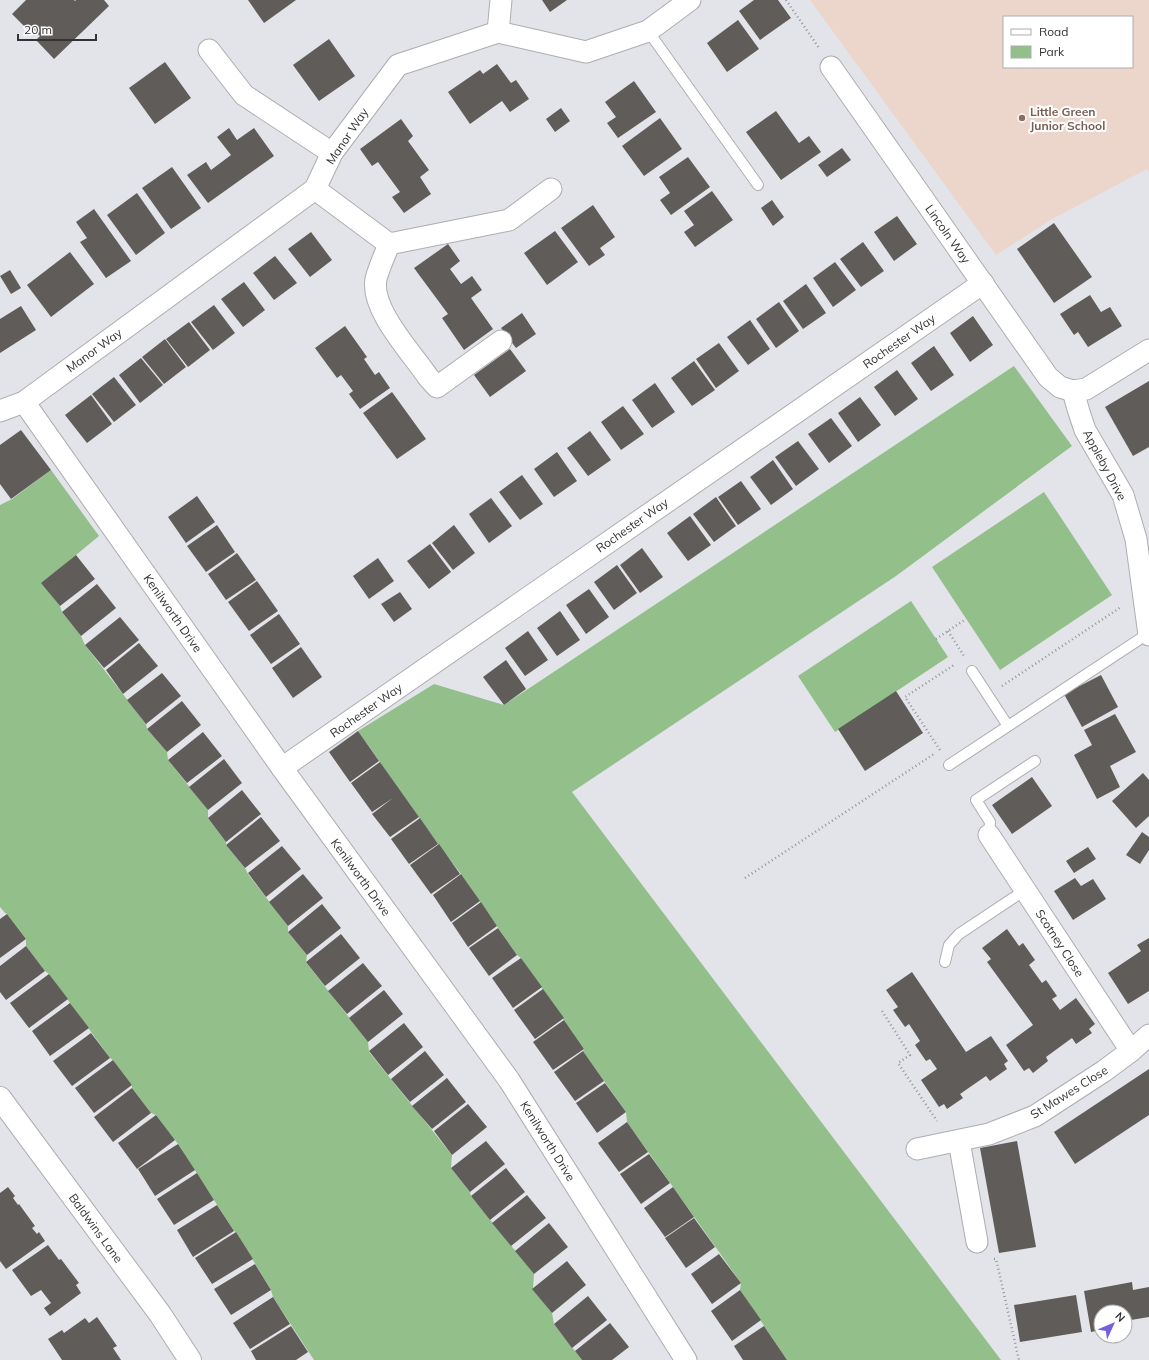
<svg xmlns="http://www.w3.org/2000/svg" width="1149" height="1360" viewBox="0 0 1149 1360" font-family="Mulish,sans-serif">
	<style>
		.education { fill: #ecd5ca; fill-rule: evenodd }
		.green { fill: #93bf8b }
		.building { fill: #605c59 }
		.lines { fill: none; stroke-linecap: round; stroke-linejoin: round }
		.service-casing { stroke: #adadb2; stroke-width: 12 }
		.minor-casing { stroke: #adadb2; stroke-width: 23 }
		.tertiary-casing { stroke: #adadb2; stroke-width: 24 }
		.path { stroke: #95969a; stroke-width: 2.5; stroke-dasharray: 1 3; stroke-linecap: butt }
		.service { stroke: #fff; stroke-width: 10 }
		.minor { stroke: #fff; stroke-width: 21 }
		.tertiary { stroke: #fff; stroke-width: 22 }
		.education-dot { fill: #8d6e63; stroke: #fff; stroke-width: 1.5 }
		.labels { text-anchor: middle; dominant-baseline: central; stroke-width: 4; stroke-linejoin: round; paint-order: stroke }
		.education-label { font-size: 12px; font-weight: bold; fill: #785e54; stroke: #fff; text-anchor: start }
		.street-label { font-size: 12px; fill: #333335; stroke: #fff }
	</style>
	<rect width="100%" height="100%" fill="#e3e4e9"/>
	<path class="education" d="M810,0H1149V172L1147,169L1052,219L996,255ZM1004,17H1132V67H1004Z"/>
	<g class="green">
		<polygon points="1014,366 1072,446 896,576 572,792 1001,1360 787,1360 740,1290 741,1283 627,1122 626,1112 583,1051 584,1049 521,958 517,955 461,874 438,844 358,731 434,684 504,705"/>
		<polygon points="51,470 99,536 42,583 60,606 62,612 81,636 85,645 146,724 147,729 167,752 168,760 208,810 208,818 226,842 226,845 245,868 248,874 288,926 288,932 307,955 306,962 368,1042 369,1052 452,1155 451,1168 470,1192 471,1196 534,1274 533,1289 552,1313 554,1324 582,1360 314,1360 273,1297 271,1290 236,1232 234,1231 178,1144 156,1115 151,1113 132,1088 132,1085 113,1060 110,1058 49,974 45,971 26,946 26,939 7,914 5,913 0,907 0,505 12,499"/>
		<polygon points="1044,492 1112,595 1000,670 932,567"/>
		<polygon points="911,601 948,657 835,732 798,676"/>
	</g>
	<g class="building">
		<polygon points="26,0 74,0 75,1 76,0 104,0 109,6 54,59 36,40 40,36 32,28 29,31 12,14"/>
		<polygon points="248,0 296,0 264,23"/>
		<polygon points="542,0 567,0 550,12"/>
		<polygon points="754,0 778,0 791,18 760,40 739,11"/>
		<polygon points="738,20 759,49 727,72 707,43"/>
		<polygon points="329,39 355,76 319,101 293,65"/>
		<polygon points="165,62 191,98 155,124 129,88"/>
		<polygon points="497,64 511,83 516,80 529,99 510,112 502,101 470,124 448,92 480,70 483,74"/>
		<polygon points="634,81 656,112 618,138 607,123 616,117 605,102"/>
		<polygon points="561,108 570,121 555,132 546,119"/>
		<polygon points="776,111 799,143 809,136 821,152 781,180 746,132"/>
		<polygon points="660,118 682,149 644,176 622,146"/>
		<polygon points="401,119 413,136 408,141 429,170 420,177 431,194 404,213 392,197 400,192 378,162 372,166 360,149"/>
		<polygon points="229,128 237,140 254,128 274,156 208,203 187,175 206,162 211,170 231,155 217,137"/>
		<polygon points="842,148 851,160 827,177 818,165"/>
		<polygon points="688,157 710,187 671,215 660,200 670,193 659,177"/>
		<polygon points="172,167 201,208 171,229 142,188"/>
		<polygon points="712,191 733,220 695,247 684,232 694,225 684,211"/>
		<polygon points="137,193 165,233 136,255 107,215"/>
		<polygon points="772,200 784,217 773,226 761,208"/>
		<polygon points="593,205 615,237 600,248 605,255 589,266 561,228"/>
		<polygon points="94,209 131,261 106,278 80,242 87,238 76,222"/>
		<polygon points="897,216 917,244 894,261 874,232"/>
		<polygon points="1054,223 1092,277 1054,303 1017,249"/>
		<polygon points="555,231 578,262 547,285 524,253"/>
		<polygon points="311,232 332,260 310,277 288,249"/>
		<polygon points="863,242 884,271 861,287 840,259"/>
		<polygon points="448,244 460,261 450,269 461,284 472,276 482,290 471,298 493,329 464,350 442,318 448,314 414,268"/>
		<polygon points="70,252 94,284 51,317 27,285"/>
		<polygon points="275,256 297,283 274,300 253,273"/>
		<polygon points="835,262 856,290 833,307 813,278"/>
		<polygon points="10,270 21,288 11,294 0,276"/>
		<polygon points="244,282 265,310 243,327 221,299"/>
		<polygon points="806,284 826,313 803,329 783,301"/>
		<polygon points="1090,295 1101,312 1110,307 1122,326 1088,347 1078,332 1074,335 1060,314"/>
		<polygon points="779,302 799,331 776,348 756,319"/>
		<polygon points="214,305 235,333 213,350 191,322"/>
		<polygon points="21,306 36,330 0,353 0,319"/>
		<polygon points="522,313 536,334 516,348 501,328"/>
		<polygon points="973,316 993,345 970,362 950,333"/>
		<polygon points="750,320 770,349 748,365 727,337"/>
		<polygon points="189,322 210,350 188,367 166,339"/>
		<polygon points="345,326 367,357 364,359 375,375 379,372 390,388 360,409 349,394 353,391 341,375 337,378 315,348"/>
		<polygon points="165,339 186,367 164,384 142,357"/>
		<polygon points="719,343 739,371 716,388 696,359"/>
		<polygon points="934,346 954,375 931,391 911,363"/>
		<polygon points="510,349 526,371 490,397 474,375"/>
		<polygon points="141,358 163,385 140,403 119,375"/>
		<polygon points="694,361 715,390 692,406 671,378"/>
		<polygon points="897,370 918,399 895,416 874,387"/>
		<polygon points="114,377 136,405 114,422 92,394"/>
		<polygon points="1149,381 1149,447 1133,456 1105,407"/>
		<polygon points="655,383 675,412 652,428 632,400"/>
		<polygon points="392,392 426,439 397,459 363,413"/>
		<polygon points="91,395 112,424 87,443 65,415"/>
		<polygon points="860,397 881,425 858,442 838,413"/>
		<polygon points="623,406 644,434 621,450 601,422"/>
		<polygon points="831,418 852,446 829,463 808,434"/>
		<polygon points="21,430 51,470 11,499 0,484 0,445"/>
		<polygon points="590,431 611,460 588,476 567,448"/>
		<polygon points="798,441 819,469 796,486 775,457"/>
		<polygon points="557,452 577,481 554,497 534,469"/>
		<polygon points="773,460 793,489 771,505 750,477"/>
		<polygon points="522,475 543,504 520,520 499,492"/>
		<polygon points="741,481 761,509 738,525 718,497"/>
		<polygon points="197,496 215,522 186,543 168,517"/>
		<polygon points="716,497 736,526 714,542 693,514"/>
		<polygon points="491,498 512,526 489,543 469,514"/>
		<polygon points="690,516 711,545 688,561 667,533"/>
		<polygon points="217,525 235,552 206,572 187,546"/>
		<polygon points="454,525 475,553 453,570 432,543"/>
		<polygon points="430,544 451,572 429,589 407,561"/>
		<polygon points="642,548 663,577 640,593 620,565"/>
		<polygon points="237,553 256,580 226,600 208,574"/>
		<polygon points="76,555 95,579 60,606 41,583"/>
		<polygon points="378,558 394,581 369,599 353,576"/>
		<polygon points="617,565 637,593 614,610 594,582"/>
		<polygon points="257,581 278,611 249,631 228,602"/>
		<polygon points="97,584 116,608 81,636 62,612"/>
		<polygon points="589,589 609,617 586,634 566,605"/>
		<polygon points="400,592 412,609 394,622 381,604"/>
		<polygon points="560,611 580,640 557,656 537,628"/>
		<polygon points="279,614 300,644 271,664 250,635"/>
		<polygon points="120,617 139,640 104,668 85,645"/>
		<polygon points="528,631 548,660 525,676 505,648"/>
		<polygon points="139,643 158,666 123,694 106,670"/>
		<polygon points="301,647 322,677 293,698 272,668"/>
		<polygon points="506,660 526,689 504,705 483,677"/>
		<polygon points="162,673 181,696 146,724 127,700"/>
		<polygon points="1101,675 1118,707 1082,727 1064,694"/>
		<polygon points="896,691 923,733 865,771 838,729"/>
		<polygon points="182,701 201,725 167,752 147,729"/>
		<polygon points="1115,714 1136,752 1110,766 1120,787 1097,799 1074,755 1092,745 1084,730"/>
		<polygon points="358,731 379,761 350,782 329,752"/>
		<polygon points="203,732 222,756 187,783 168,760"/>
		<polygon points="224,759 242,783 208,810 189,787"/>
		<polygon points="380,762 419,817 390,837 372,814 393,798 372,812 351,783"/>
		<polygon points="1143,773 1149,780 1149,816 1136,828 1112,801"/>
		<polygon points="1032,777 1052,806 1012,834 992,805"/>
		<polygon points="242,790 261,814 226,842 208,818"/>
		<polygon points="261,817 280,841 245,868 226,845"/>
		<polygon points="420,818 438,844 409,864 391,839"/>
		<polygon points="1142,832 1149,837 1149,850 1140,864 1126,855"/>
		<polygon points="439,844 460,874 431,894 410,865"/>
		<polygon points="282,846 301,869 266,897 248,873"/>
		<polygon points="1088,847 1096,859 1074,873 1066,861"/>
		<polygon points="303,874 323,898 288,926 269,902"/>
		<polygon points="461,874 480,901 451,922 433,895"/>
		<polygon points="1075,878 1081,886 1093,879 1106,899 1073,920 1054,891"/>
		<polygon points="481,902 497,926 468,947 452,923"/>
		<polygon points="322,904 341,928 307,955 288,932"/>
		<polygon points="7,914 26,939 0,958 0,919"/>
		<polygon points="498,928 517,955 489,976 469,948"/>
		<polygon points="1007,929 1019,946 1023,943 1035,960 1029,965 1042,983 1046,980 1057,996 1052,999 1060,1010 1076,998 1095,1024 1089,1029 1092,1033 1076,1044 1072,1038 1046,1057 1048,1061 1033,1073 1029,1068 1024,1071 1006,1045 1033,1025 987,962 991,959 982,948"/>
		<polygon points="341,934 360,958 325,986 306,962"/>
		<polygon points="1149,938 1149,991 1128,1004 1108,973 1141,951 1137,945"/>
		<polygon points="26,946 45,971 6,1000 0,992 0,966"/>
		<polygon points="521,958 542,987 513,1008 492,978"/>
		<polygon points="363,963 382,986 347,1014 328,991"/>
		<polygon points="912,972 966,1052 991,1036 1008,1061 1004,1064 1007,1069 990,1081 986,1076 960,1094 963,1098 947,1109 944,1104 939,1107 921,1080 937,1069 930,1059 926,1061 915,1045 920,1041 909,1024 905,1027 893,1010 898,1007 886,990"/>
		<polygon points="49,974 68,999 29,1028 10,1003"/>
		<polygon points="543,989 564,1018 535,1039 514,1010"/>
		<polygon points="384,990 403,1014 368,1042 349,1018"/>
		<polygon points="70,1003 89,1028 50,1056 32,1031"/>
		<polygon points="564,1020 584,1049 553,1070 533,1042"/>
		<polygon points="404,1023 423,1047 388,1075 369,1051"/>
		<polygon points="91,1033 110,1058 72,1086 53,1061"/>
		<polygon points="425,1051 444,1075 410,1102 391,1079"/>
		<polygon points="583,1051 604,1081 575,1101 554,1072"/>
		<polygon points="113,1060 132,1085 94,1113 75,1088"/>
		<polygon points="1149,1069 1149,1115 1075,1164 1054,1132"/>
		<polygon points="447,1078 466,1102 432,1129 412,1106"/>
		<polygon points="605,1083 626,1112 597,1133 576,1103"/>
		<polygon points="132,1088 151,1113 113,1142 94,1117"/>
		<polygon points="468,1104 487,1127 452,1155 434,1131"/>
		<polygon points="156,1115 175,1140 137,1169 118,1143"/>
		<polygon points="627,1122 648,1152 619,1172 598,1143"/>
		<polygon points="486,1141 505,1164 470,1192 451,1168"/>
		<polygon points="1017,1141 1036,1247 999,1253 980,1148"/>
		<polygon points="178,1144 195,1170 155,1196 138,1169"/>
		<polygon points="649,1154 670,1183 641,1204 620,1174"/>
		<polygon points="506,1168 525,1192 490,1220 471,1196"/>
		<polygon points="197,1173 214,1200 174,1225 157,1199"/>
		<polygon points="8,1187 15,1196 13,1198 18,1205 19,1204 35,1226 32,1228 37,1234 39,1232 45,1241 6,1269 0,1261 0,1193"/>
		<polygon points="673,1187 694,1217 665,1237 644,1208"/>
		<polygon points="527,1195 546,1218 511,1246 492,1223"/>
		<polygon points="217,1205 234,1231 193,1257 177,1230"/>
		<polygon points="694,1218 715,1247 686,1268 665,1238"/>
		<polygon points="549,1223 568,1247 534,1274 515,1251"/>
		<polygon points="236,1232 253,1259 212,1284 195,1258"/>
		<polygon points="48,1245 59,1260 61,1259 79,1283 76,1285 81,1293 50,1316 44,1308 51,1303 41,1290 31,1296 12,1270"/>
		<polygon points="719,1254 741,1283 712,1304 691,1274"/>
		<polygon points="567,1261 586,1285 552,1313 532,1289"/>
		<polygon points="255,1264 271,1290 231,1315 214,1289"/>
		<polygon points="1132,1282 1133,1290 1149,1287 1149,1317 1125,1321 1125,1312 1101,1312 1101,1330 1091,1332 1084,1291"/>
		<polygon points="740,1290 761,1320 732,1341 711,1311"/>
		<polygon points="1076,1295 1082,1332 1020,1342 1014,1305"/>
		<polygon points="588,1296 607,1320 572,1348 554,1324"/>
		<polygon points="273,1297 290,1324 250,1349 233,1323"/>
		<polygon points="97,1317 117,1346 113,1348 121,1360 62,1360 48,1339 62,1330 64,1333 85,1318 89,1323"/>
		<polygon points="610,1323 629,1347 612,1360 582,1360 575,1351"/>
		<polygon points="291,1326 308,1352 296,1360 256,1360 251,1351"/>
		<polygon points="764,1326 783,1354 787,1360 743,1360 734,1346"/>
	</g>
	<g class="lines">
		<defs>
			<g id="service">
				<polyline points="648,31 758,185"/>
				<polyline points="972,671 1008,726"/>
				<polyline points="949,765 1149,633"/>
				<polyline points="989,835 990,822 976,800 1035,761"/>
				<polyline points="945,962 949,945 959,934 1025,890"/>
			</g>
			<g id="minor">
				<polyline points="498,32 501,0"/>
				<polyline points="209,50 244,95 332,153"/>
				<polyline points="831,67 1048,377 1060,387 1073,391 1086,389 1149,350"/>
				<polyline points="315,189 389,244 509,220 551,189"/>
				<path d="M389,244C385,255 379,267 376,279C370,309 412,353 428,377L437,387L501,341"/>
				<polyline points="1073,391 1079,412 1085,430 1123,495 1136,539 1149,635"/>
				<polyline points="24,402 282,768 509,1080 686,1360"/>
				<polyline points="0,411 24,402 315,189 332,153 398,65 498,32 586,52 648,31 690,0"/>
				<polyline points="282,768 983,283"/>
				<polyline points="989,835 1131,1051"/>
				<polyline points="959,1141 977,1242"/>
				<polyline points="917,1149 989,1134 1035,1116 1104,1071 1131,1051 1149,1035"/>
			</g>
			<polyline id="tertiary" points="0,1098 160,1314 190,1360"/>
		</defs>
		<use href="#service" class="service-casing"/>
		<use href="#minor" class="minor-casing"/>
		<use href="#tertiary" class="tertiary-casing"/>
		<g class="path">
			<polyline points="786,0 819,48"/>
			<polyline points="948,631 964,656"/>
			<polyline points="936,639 966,619"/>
			<polyline points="1002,686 1121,607"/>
			<polyline points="940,750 905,697 954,665"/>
			<polyline points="745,878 934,754"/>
			<polyline points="882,1011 910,1055 898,1063 937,1121"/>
			<polyline points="994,1259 996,1259 1019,1360"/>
		</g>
		<use href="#service" class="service"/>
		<use href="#minor" class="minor"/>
		<use href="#tertiary" class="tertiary"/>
	</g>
	<circle class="education-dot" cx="1022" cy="118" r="4"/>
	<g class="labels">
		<g class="education-label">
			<text x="1030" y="111">Little Green<tspan x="1030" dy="14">Junior School</tspan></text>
		</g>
		<g class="street-label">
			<text transform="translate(347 136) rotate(-56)">Manor Way</text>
			<text transform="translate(948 234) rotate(55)">Lincoln Way</text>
			<text transform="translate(899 341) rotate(-35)">Rochester Way</text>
			<text transform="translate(94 350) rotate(-36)">Manor Way</text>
			<text transform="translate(1105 465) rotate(62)">Appleby Drive</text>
			<text transform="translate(632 525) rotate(-35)">Rochester Way</text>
			<text transform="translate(173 613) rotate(55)">Kenilworth Drive</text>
			<text transform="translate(366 710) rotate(-35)">Rochester Way</text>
			<text transform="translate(361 877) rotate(54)">Kenilworth Drive</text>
			<text transform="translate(1060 943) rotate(57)">Scotney Close</text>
			<text transform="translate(1069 1092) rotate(-32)">St Mawes Close</text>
			<text transform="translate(548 1141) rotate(58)">Kenilworth Drive</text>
			<text transform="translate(96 1228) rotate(54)">Baldwins Lane</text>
		</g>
	</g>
	<rect x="1003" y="16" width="130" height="52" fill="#ffffff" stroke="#adadae"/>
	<rect x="1011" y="29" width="20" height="6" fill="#ffffff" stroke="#adadae"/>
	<text x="1039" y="36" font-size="12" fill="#333335">Road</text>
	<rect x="1011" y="46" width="20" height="12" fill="#93bf8b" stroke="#adadae"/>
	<text x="1039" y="56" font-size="12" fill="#333335">Park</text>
	<g transform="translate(1113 1324) rotate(46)"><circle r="19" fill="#ffffff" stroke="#adadae"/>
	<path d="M0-3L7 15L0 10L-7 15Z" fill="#7462dd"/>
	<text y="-6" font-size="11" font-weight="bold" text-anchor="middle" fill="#333335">N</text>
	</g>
	<path d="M18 34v6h78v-6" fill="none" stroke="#333335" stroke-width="2"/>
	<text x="24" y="34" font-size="12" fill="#333335" stroke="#ffffff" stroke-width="3" paint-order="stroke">20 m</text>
</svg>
